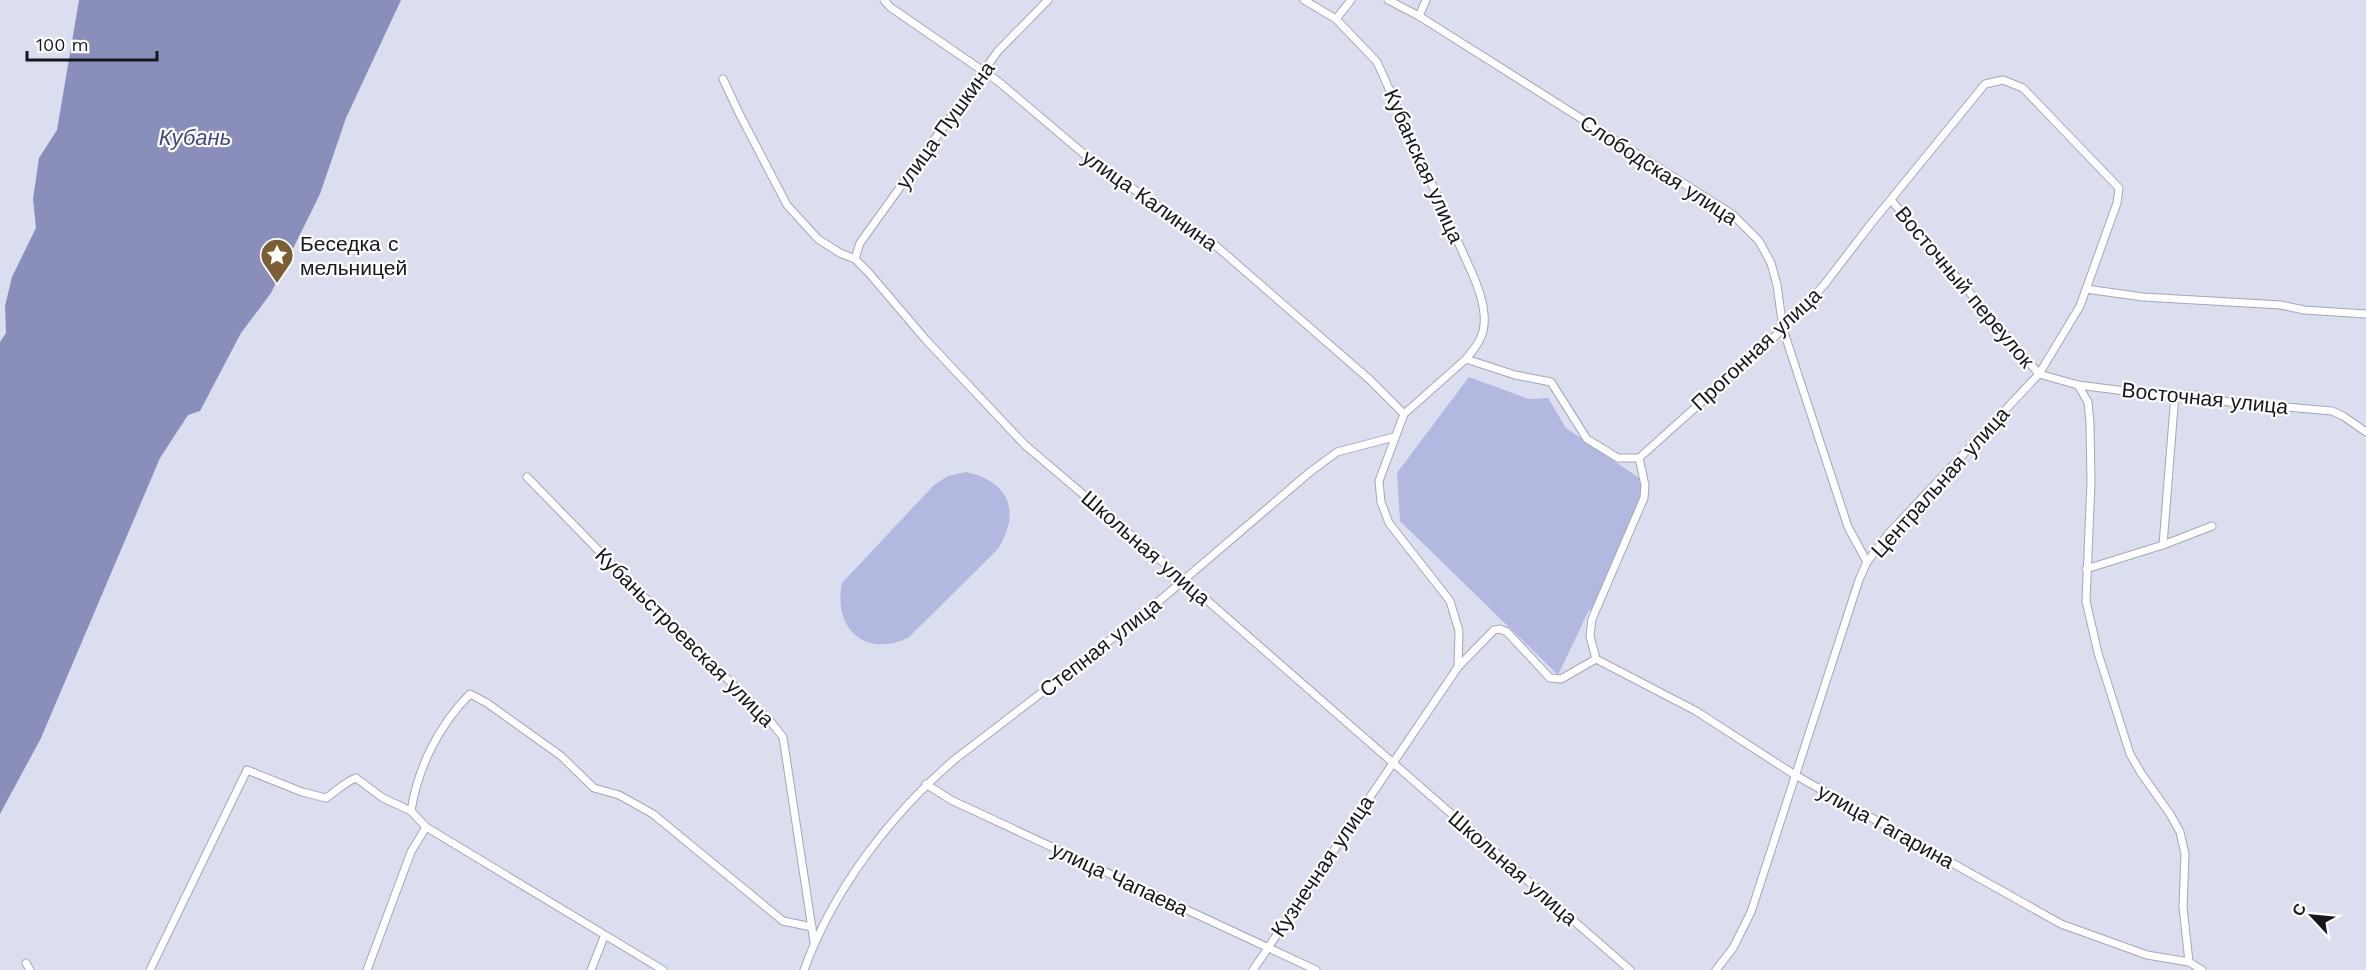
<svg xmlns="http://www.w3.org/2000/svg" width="2366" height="970" viewBox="0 0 2366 970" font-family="'Work Sans',sans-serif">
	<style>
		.green { fill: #b3b8e0 }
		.water { fill: #898ebb }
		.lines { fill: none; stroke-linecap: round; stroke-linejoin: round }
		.street-casing { stroke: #a5a7b7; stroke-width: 9 }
		.street { stroke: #fff; stroke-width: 7 }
		.labels { text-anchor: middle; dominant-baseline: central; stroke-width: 4.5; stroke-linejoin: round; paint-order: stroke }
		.street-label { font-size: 21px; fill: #16171c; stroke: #fff }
		.poi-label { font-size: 21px; fill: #16171c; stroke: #fff; text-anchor: start }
		.water-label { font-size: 22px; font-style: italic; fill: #444681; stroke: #fff }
	</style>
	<rect width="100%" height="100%" fill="#dbdeee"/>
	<g class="green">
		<polygon points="1469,377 1529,399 1548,398 1566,428 1639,478 1646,490 1592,610 1589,610 1558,675 1400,521 1397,473"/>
		<path d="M966,472C1009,481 1022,513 997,550L908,638C864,658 833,628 842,583L934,485L948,476Z"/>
	</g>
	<polygon class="water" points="79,0 401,0 346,118 320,194 271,293 241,333 200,411 188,415 160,458 41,738 0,814 0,342 6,333 5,306 12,277 36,228 33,199 39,158 57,130"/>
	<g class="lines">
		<defs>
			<g id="street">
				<polyline points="884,0 890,7 999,82 1091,160 1215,245 1369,379 1404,414"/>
				<path d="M1304,0L1336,19L1377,62L1472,273C1480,291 1490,320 1480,339C1477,346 1471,353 1466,359"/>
				<polyline points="1388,0 1419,16 1732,214 1759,241 1771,263 1777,285 1783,329 1848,527 1867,562"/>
				<polyline points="1419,16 1426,0"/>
				<polyline points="1336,19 1351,0"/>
				<polyline points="723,79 740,115 787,205 818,239 840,253 855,259 869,273 926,340 1025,445 1185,581 1630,970"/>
				<polyline points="1891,200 2039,374 2078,385 2141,393 2194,395 2229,402 2332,411 2343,416 2366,432"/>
				<polyline points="855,259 860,243 998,51 1048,0"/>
				<polyline points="2086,289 2143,297 2281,305 2304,310 2366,314"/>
				<polyline points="2078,385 2088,402 2090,423 2091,482 2086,601 2098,653 2130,754 2141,773 2170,814 2180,832 2185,854 2183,907 2189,962"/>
				<polyline points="527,477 636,589 770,721 783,737 814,942"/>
				<polyline points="2163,545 2212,526"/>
				<polyline points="2086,569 2163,545 2175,394"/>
				<polyline points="1596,659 1590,636 1592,619 1644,498 1645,485 1639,458 1783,329 1824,285 1870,225 1985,84 2003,80 2023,88 2119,188 2117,203 2080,306 2039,374 1890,532 1867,562 1859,580 1751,912 1733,948 1716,970"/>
				<polyline points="1596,659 1696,711 1795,775 2061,924 2147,955 2189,962 2202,970"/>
				<polyline points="1458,667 1459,631 1450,601 1389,523 1381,502 1379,481 1404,414 1466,359 1515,375 1551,382 1587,439 1618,458 1639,458"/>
				<polyline points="926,784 951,800 1316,970"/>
				<polyline points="26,963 30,970"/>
				<path d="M150,970L247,770L302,792L326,798C337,791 343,783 356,778L383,798L411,811"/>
				<polyline points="367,970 411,852 426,827"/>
				<polyline points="591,970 604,937"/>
				<path d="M663,970L426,827L411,811C418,767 439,725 470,694L487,703L561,756L594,788L619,795L653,814L783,921L812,927"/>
				<path d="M804,970C833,890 890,815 954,760L1144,614L1310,472L1337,452L1394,437"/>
				<polyline points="1253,970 1458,667 1494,630 1500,629 1507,632 1550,678 1561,679 1596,659"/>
			</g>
		</defs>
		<use href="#street" class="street-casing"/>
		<use href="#street" class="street"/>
	</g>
	<defs>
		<symbol id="sight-pin" viewBox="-11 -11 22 30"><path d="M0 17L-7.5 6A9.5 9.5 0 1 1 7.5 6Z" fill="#7b5f32" stroke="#fff"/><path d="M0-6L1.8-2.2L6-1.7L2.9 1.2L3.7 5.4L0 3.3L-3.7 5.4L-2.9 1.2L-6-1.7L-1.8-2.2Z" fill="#fff"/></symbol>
	</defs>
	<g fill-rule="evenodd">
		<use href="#sight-pin" x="258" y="236" width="38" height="52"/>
	</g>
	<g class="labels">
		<g class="street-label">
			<text transform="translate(945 125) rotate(-54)">улица Пушкина</text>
			<text transform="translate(1424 166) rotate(66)">Кубанская улица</text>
			<text transform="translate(1659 170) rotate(33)">Слободская улица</text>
			<text transform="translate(1150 200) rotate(35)">улица Калинина</text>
			<text transform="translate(1965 287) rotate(50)">Восточный переулок</text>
			<text transform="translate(1756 349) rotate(-43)">Прогонная улица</text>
			<text transform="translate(2205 398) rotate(6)">Восточная улица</text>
			<text transform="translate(1940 482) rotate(-48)">Центральная улица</text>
			<text transform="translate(1146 548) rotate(41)">Школьная улица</text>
			<text transform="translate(685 637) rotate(45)">Кубаньстроевская улица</text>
			<text transform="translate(1100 647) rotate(-38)">Степная улица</text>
			<text transform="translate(1886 826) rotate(29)">улица Гагарина</text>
			<text transform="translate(1322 866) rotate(-56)">Кузнечная улица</text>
			<text transform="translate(1513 868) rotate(41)">Школьная улица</text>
			<text transform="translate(1120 879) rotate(25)">улица Чапаева</text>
		</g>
		<g class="poi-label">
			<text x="300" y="243">Беседка с<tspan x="300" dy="24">мельницей</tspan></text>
		</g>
		<g class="water-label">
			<text x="195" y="137">Кубань</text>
		</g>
	</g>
	<g transform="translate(2312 916) rotate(296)" stroke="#ffffff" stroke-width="4.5" paint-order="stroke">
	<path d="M0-4.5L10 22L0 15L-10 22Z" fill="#16171c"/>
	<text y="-9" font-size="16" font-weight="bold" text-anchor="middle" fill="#16171c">С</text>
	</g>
	<path d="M27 51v9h130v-9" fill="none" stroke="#16171c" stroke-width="3"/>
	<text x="36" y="51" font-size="18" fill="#16171c" stroke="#ffffff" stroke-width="4.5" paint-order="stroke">100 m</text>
</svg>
